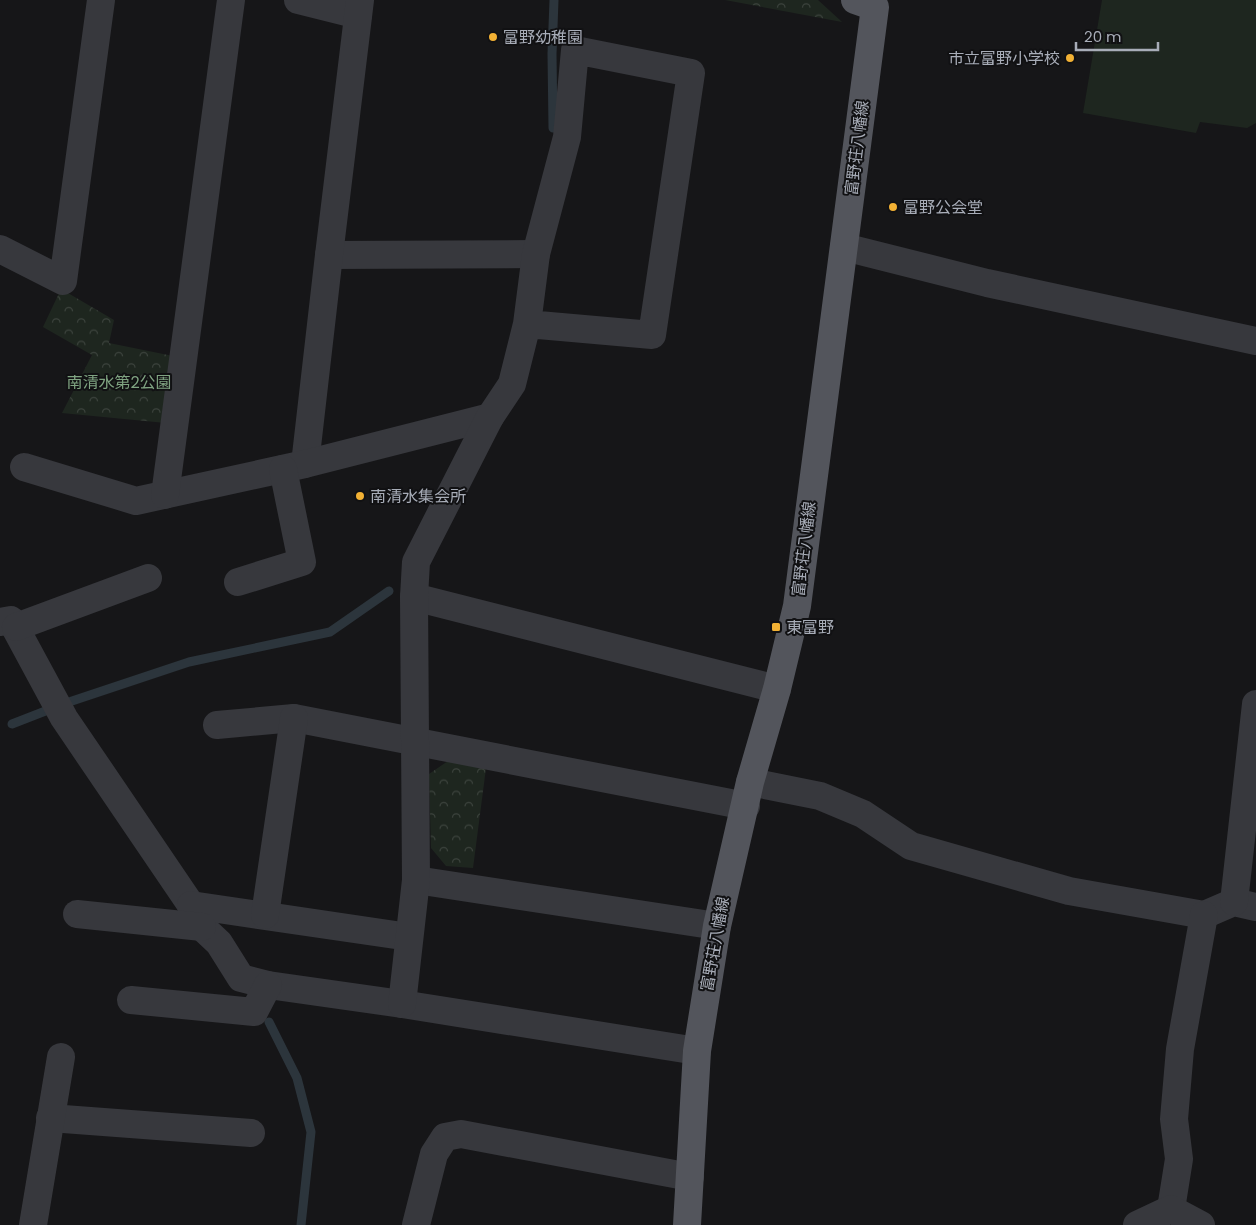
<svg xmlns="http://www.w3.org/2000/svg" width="1256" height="1225" viewBox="0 0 1256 1225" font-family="Poppins,'Noto Sans JP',sans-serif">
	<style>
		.forest { fill: url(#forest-crowns) }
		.garden { fill: #1e261f }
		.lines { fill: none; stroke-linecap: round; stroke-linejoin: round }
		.stream { stroke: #2c353c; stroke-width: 9 }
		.minor { stroke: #37383d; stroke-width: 28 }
		.major { stroke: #53555c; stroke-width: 28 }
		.poi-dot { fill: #f2b134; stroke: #111113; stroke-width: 2 }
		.labels { text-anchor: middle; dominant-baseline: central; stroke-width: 4; stroke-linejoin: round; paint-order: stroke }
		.poi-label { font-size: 16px; fill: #a8adb8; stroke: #111113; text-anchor: start }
		.street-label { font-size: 16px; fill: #a8adb8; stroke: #111113 }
		.park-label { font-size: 16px; fill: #7fa381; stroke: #111113 }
	</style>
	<defs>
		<pattern id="forest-crowns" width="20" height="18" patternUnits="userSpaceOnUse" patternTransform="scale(1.25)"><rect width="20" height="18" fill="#1e261f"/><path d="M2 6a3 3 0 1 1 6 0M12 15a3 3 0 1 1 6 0" fill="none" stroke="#3c433d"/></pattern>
	</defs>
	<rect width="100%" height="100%" fill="#161618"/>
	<g class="forest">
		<polygon points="725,0 818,0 842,22"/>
		<polygon points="61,289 114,320 109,343 173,356 166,423 62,413 92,355 43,327"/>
		<polygon points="448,761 486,768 473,868 446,866 431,848 429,774"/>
	</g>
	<polygon class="garden" points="1102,0 1256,0 1256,123 1247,128 1200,122 1196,133 1083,113"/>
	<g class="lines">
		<g class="stream">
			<polyline points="553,128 552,54 554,0"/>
			<polyline points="66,703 189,662 330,632 389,591"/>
			<polyline points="12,724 48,710"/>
			<polyline points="269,1022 297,1078 311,1132 301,1225"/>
		</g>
		<g class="minor">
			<polyline points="298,0 358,15"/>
			<polyline points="844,247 987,283 1256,341"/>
			<polyline points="0,249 63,281 101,0"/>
			<polyline points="329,255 536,254"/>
			<polyline points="305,464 329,255 360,0"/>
			<polyline points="24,467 136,501 305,464 490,417"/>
			<polyline points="165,495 231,0"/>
			<polyline points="238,582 302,562 283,469"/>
			<polyline points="414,597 777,689"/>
			<polyline points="0,622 11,620 64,718 191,905 202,927 219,943 241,978 268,985 402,1004 697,1051"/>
			<polyline points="16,627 148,578"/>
			<polyline points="217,725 294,718 746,806"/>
			<polyline points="750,782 820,796 863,814 911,846 1069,891 1204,915 1234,902 1256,907"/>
			<polyline points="416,880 717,926"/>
			<polyline points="1234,902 1256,704"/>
			<polyline points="191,905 409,937"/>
			<polyline points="77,914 202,927"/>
			<polyline points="265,915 294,718"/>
			<polyline points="131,1000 254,1012 268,985"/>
			<polyline points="402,1004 416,880 414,597 416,562 490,417 512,384 527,324 536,254 567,137 575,50 691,73 652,335 527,324"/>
			<polyline points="50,1118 251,1133"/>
			<polyline points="1171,1209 1179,1159 1174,1119 1180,1049 1204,915"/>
			<polyline points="33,1225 61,1057"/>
			<polyline points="416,1225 434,1154 445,1137 461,1134 690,1177"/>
			<polyline points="1137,1225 1171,1209 1201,1225"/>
		</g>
		<polyline class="major" points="687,1225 697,1051 717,926 750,782 777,689 797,606 875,7 855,0"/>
	</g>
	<g class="poi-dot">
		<circle cx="493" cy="37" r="5"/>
		<circle cx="1070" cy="58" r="5"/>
		<circle cx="893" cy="207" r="5"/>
		<circle cx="360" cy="496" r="5"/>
		<rect x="771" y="622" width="10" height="10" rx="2.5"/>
	</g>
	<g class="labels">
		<g class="poi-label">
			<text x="503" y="37">富野幼稚園</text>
			<text x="1060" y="58" text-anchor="end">市立富野小学校</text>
			<text x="903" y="207">富野公会堂</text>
			<text x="370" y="496">南清水集会所</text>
			<text x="786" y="627">東富野</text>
		</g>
		<g class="street-label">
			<text transform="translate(857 148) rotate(-83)">富野荘八幡線</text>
			<text transform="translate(804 549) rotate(-83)">富野荘八幡線</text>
			<text transform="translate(715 944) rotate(-80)">富野荘八幡線</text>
		</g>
		<g class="park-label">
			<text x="119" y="382">南清水第2公園</text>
		</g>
	</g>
	<path d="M1076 42v8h82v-8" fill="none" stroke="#a8adb8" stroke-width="2.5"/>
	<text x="1084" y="42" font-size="15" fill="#a8adb8" stroke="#111113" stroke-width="4" paint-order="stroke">20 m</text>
</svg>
